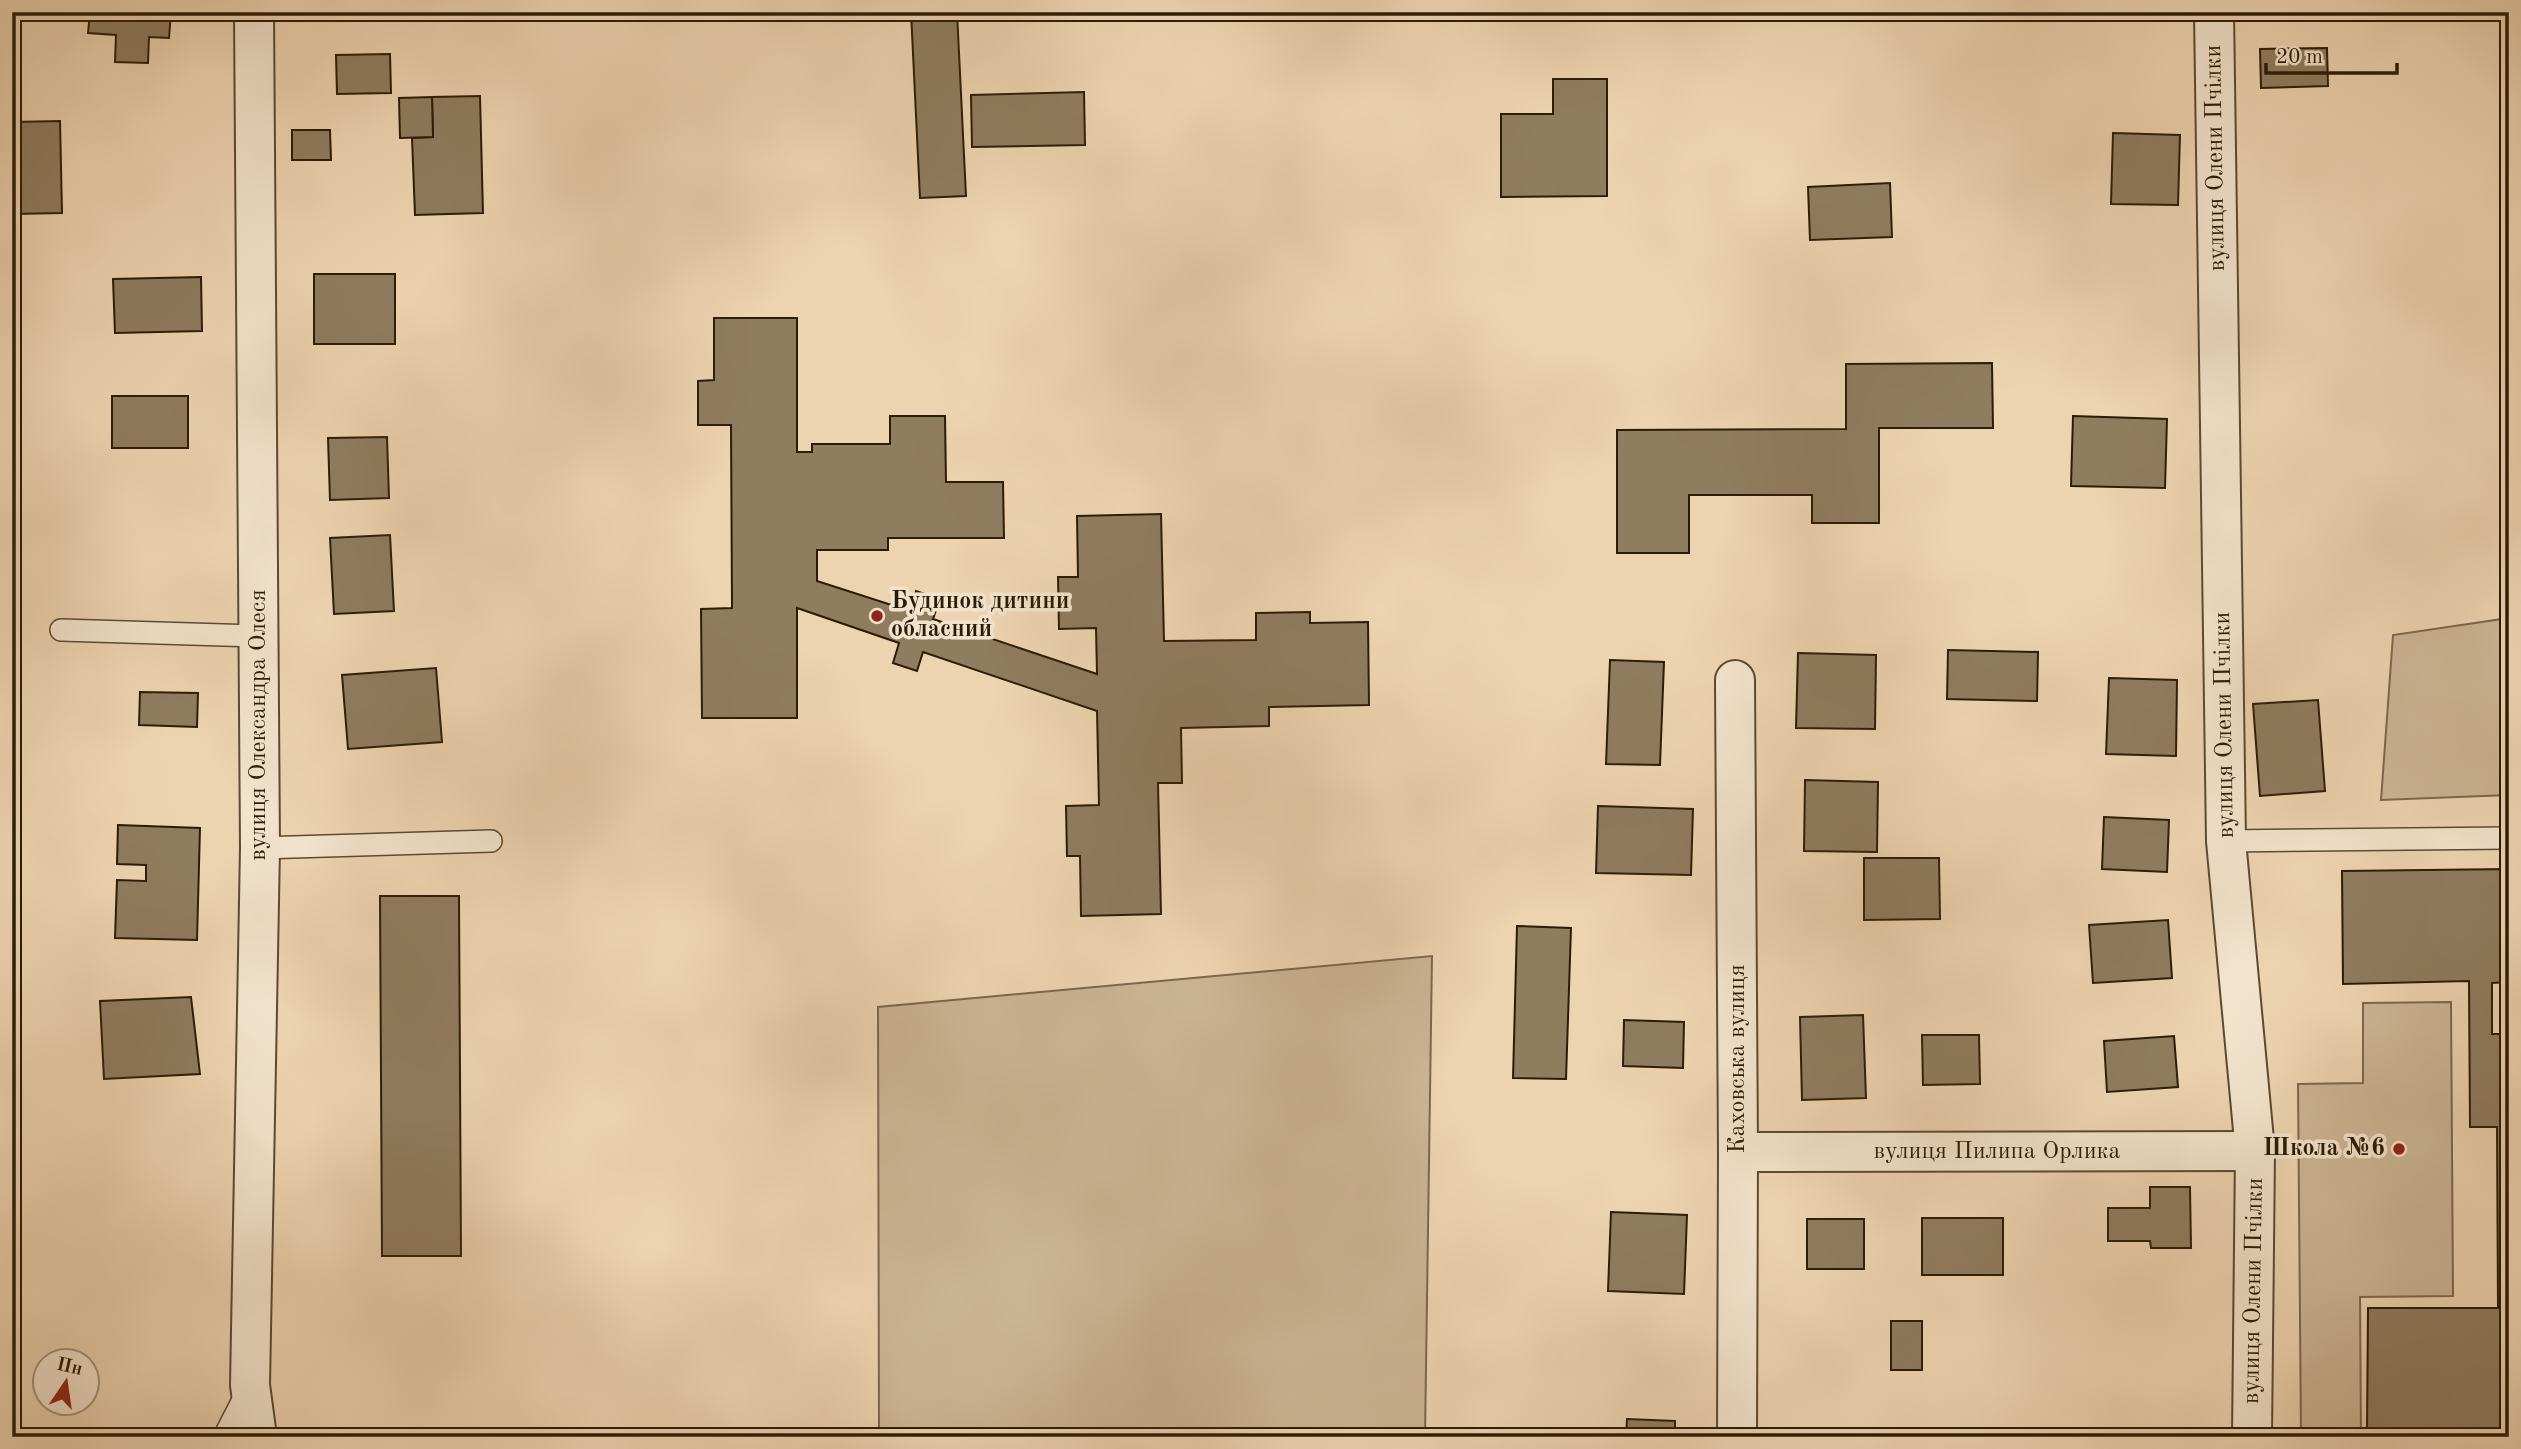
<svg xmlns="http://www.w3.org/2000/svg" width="2521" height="1449" viewBox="0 0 2521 1449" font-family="'Old Standard TT',serif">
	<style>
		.green { fill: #ccb594; stroke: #7c684e; stroke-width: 2 }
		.building { fill: #907c5f; stroke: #2c1c07; stroke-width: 2 }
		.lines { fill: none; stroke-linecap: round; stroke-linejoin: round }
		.service-casing { stroke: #5c4a32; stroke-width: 24 }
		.minor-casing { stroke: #5c4a32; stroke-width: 42 }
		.service { stroke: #f3e3cc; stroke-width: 21 }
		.minor { stroke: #f3e3cc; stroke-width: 38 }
		.poi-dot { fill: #8f2418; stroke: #f3e3cc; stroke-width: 2.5 }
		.labels { text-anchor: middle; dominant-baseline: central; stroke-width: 7; stroke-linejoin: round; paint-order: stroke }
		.street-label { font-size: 24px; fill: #2c1c07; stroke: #f3e3cc }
		.poi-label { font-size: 24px; font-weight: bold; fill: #2c1c07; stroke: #f3e3cc; text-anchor: start }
	</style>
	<rect width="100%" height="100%" fill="#edd4b1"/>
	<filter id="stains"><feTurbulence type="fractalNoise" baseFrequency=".00286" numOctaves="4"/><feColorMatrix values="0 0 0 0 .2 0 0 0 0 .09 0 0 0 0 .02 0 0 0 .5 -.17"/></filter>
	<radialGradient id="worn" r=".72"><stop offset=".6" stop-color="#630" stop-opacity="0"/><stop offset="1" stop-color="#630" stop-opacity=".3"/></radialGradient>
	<g class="green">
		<polygon points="2509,618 2509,795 2381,800 2393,635"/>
		<polygon points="1432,956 1425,1437 964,1437 879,1432 878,1007"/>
		<polygon points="2451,1002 2453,1296 2360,1297 2361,1437 2301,1437 2298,1084 2363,1083 2363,1003"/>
	</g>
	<g class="building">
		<polygon points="90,12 171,12 169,38 149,37 148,63 115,62 116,35 88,33"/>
		<polygon points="306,12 370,12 370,19 306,17"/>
		<polygon points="911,12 957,12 966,196 920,198"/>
		<polygon points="1743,12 1868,12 1867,19 1743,15"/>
		<polygon points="2327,48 2328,86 2261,88 2260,49"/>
		<polygon points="390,54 391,93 337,94 336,55"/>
		<polygon points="1553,79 1607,79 1607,196 1501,197 1501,114 1553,114"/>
		<polygon points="1084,92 1085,145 972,147 971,95"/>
		<polygon points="480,96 483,213 415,215 412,138 433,137 432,97"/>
		<polygon points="432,97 433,137 400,138 399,98"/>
		<polygon points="60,121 62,213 12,214 12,122"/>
		<polygon points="292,130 330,130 331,160 292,160"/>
		<polygon points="2113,133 2180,135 2178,205 2111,204"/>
		<polygon points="1890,183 1892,237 1810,240 1808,187"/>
		<rect x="314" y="274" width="81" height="70"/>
		<polygon points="201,277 202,331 115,333 113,279"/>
		<polygon points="714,318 797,318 797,452 812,452 812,444 890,444 890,416 945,416 946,482 1003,482 1004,538 888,538 888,550 817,550 817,581 910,611 916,591 940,599 933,619 1097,674 1096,628 1059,629 1058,577 1078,577 1077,516 1161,514 1164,641 1256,640 1256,613 1310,612 1310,623 1368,622 1369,705 1269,707 1269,726 1181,728 1182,783 1158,783 1161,914 1081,916 1080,856 1067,856 1066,806 1099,805 1097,711 923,652 917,671 893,663 899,643 797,608 797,718 702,718 701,609 732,608 731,425 698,425 698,381 714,380"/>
		<polygon points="1992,363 1993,428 1879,428 1879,523 1812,523 1812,495 1689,495 1689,553 1617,553 1617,430 1846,429 1846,364"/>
		<rect x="112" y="396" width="76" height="52"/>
		<polygon points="2073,416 2167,419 2165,488 2071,486"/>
		<polygon points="387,437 389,498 330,500 328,438"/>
		<polygon points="390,535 394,611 334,614 330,538"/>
		<polygon points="1948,650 2038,652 2037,701 1947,699"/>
		<polygon points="1798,653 1876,655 1875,729 1796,728"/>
		<polygon points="1610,660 1664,662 1660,765 1606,764"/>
		<polygon points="436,668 442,742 348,749 342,675"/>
		<polygon points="2109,678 2177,680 2176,756 2106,754"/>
		<polygon points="140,692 198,693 197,727 139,725"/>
		<polygon points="2318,700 2325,791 2260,796 2253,704"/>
		<polygon points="1805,780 1878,782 1877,852 1804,851"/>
		<polygon points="1598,806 1693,809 1691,875 1596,873"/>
		<polygon points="2104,817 2169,820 2167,872 2102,869"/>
		<polygon points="118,825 200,828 197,940 115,938 117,880 146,881 146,865 117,864"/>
		<polygon points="1864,858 1939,858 1940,919 1864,920"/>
		<polygon points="2509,869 2509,982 2492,983 2492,1034 2509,1034 2509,1437 2493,1437 2493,1431 2367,1433 2368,1308 2498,1308 2497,1127 2470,1127 2469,981 2343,984 2342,871"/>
		<polygon points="380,896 459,896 461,1256 382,1256"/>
		<polygon points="2168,920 2172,978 2093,983 2089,925"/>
		<polygon points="1517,926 1571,928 1566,1079 1513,1078"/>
		<polygon points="191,997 200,1074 104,1079 100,1001"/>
		<polygon points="1863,1015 1866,1098 1802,1100 1800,1017"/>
		<polygon points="1624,1020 1684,1022 1683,1068 1623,1066"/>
		<polygon points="1922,1035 1979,1035 1980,1084 1923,1085"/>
		<polygon points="2174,1036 2178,1087 2107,1092 2104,1041"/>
		<polygon points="2150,1187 2190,1187 2191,1248 2151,1248 2150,1241 2108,1241 2108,1208 2150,1208"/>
		<polygon points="1611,1212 1687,1215 1684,1294 1608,1291"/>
		<rect x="1922" y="1218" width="81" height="57"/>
		<rect x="1807" y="1219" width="57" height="50"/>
		<rect x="1891" y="1321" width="31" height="49"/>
		<polygon points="1627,1419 1675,1421 1675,1437 1626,1437"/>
	</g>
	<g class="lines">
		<defs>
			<g id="service">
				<polyline points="61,630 258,636"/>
				<polyline points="2226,841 2509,838"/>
				<polyline points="260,848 491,841"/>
				<polyline points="224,1437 247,1392"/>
			</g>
			<g id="minor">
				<polyline points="254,12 260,848 250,1385 257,1437"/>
				<polyline points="2214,12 2226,841 2255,1151 2252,1437"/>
				<polyline points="1735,680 1738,1152 1737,1437"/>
				<polyline points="1738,1152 2255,1151"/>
			</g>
		</defs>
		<use href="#service" class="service-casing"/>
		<use href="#minor" class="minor-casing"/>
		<use href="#service" class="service"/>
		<use href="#minor" class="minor"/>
	</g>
	<g class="poi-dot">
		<circle cx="877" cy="616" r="7"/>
		<circle cx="2399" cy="1149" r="7"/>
	</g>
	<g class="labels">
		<g class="street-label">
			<text transform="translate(2216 158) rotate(-91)">вулиця Олени Пчілки</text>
			<text transform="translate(259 725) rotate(-90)">вулиця Олександра Олеся</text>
			<text transform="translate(2225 725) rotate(-91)">вулиця Олени Пчілки</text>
			<text transform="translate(1738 1059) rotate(-90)">Каховська вулиця</text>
			<text x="1997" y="1152">вулиця Пилипа Орлика</text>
			<text transform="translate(2254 1291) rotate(-89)">вулиця Олени Пчілки</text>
		</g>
		<g class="poi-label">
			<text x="891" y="602">Будинок дитини<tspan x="891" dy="28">обласний</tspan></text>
			<text x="2385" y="1149" text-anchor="end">Школа №6</text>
		</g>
	</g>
	<rect width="2521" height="1449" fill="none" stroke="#edd4b1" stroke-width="42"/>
	<rect x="14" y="14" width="2493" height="1421" fill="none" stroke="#2c1c07" stroke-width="3.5"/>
	<rect x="21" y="21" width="2479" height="1407" fill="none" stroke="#2c1c07" stroke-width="2"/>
	<g transform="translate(66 1382) rotate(13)"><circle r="33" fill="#f3e3cc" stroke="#a3937d" stroke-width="2"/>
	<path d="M0-5L12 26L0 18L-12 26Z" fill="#8f2418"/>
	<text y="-10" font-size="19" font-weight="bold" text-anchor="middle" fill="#2c1c07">Пн</text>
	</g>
	<path d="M2266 63v10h131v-10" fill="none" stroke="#2c1c07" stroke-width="3.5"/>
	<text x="2276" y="63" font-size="21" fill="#2c1c07" stroke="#f3e3cc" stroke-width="5" paint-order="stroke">20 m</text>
	<rect width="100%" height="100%" filter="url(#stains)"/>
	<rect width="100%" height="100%" fill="url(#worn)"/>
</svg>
